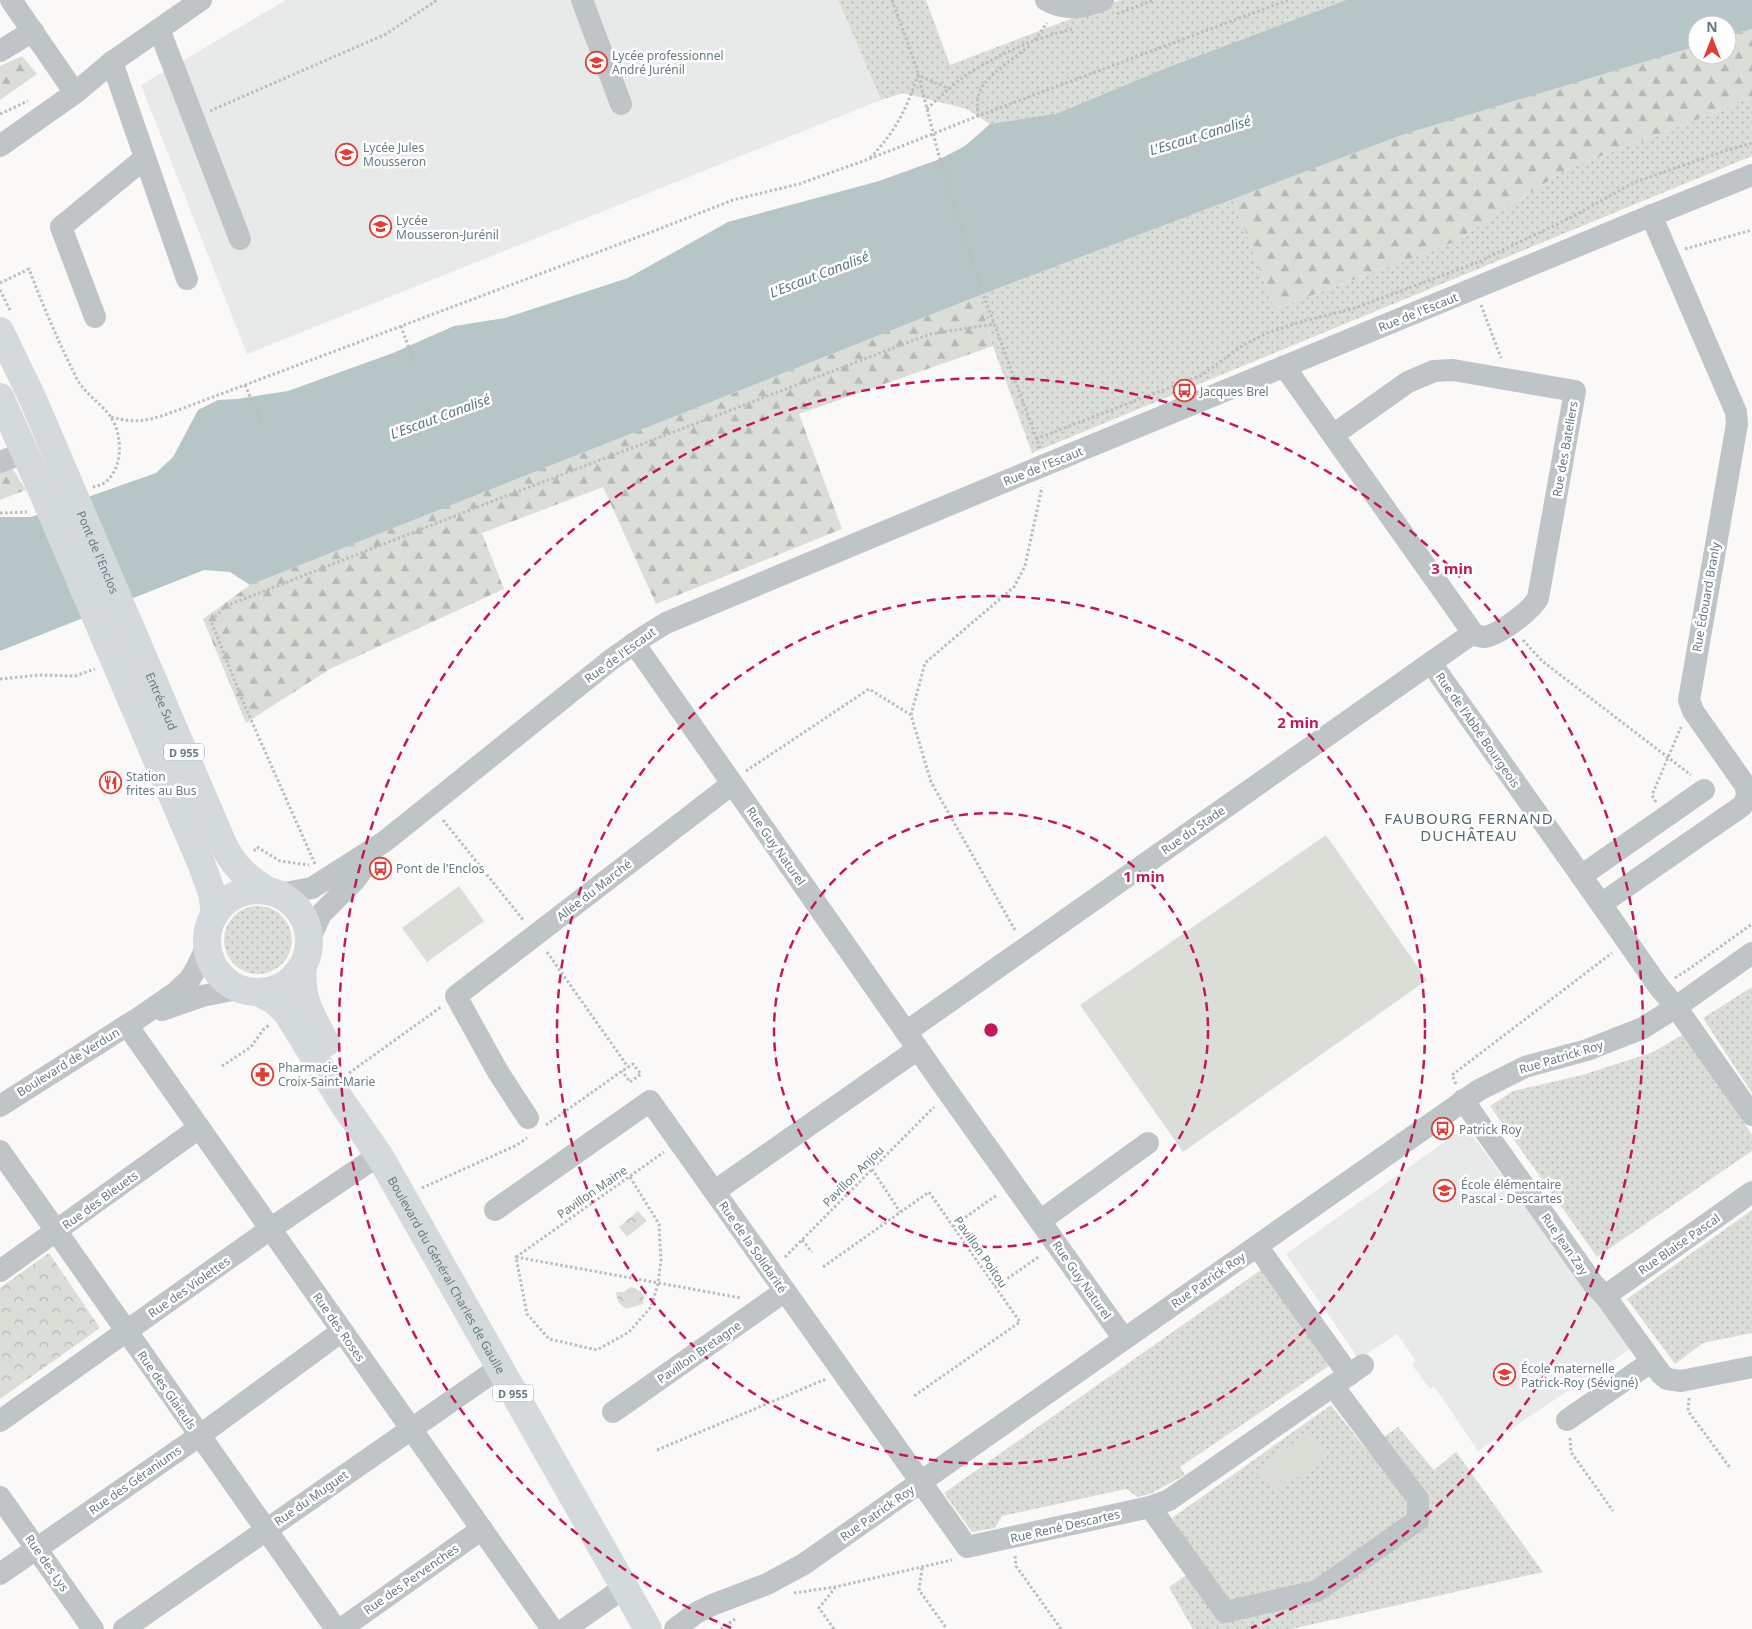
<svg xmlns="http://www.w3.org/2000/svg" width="1752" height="1629" viewBox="0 0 1752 1629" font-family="'Noto Sans',sans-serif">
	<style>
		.built { fill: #e8e9e9 }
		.grass { fill: url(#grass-dots) }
		.forest { fill: url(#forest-firs) }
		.park { fill: url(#park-crowns) }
		.pitch { fill: #dbded7 }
		.water { fill: #b6c6c7 }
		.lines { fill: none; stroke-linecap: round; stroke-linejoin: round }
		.path { stroke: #babec0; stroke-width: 3; stroke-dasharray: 2.5 2.5; stroke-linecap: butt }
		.minor { stroke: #bfc5c7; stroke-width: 22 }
		.major { stroke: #d4d9dc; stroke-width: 28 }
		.ring { fill: none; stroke: #c2185b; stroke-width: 2.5; stroke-dasharray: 9 6 }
		.labels { text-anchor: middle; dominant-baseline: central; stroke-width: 5; stroke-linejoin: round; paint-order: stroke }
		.shield { fill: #fff; stroke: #94a2a7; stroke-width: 1 }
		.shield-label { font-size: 11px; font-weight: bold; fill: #667a81 }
		.poi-label { font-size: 12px; fill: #667a81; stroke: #fff; text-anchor: start }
		.street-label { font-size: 12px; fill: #667a81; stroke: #fff }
		.water-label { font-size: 14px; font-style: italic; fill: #60787b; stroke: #fff }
		.quarter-label { font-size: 15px; letter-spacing: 1px; fill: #58676d; stroke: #fff }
		.centre { fill: #c2185b; stroke: #fff; stroke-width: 2.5 }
		.ring-label { font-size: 15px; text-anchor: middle; font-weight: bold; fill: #c2185b; stroke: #fff; stroke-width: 5; stroke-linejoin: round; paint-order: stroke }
	</style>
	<defs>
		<pattern id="grass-dots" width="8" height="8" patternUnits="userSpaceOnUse" patternTransform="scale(1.25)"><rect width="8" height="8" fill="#dbded7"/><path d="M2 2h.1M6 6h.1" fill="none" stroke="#b5b9b4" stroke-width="1.8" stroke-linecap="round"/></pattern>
		<pattern id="forest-firs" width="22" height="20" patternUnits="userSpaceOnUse" patternTransform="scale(1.25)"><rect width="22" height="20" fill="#dbded7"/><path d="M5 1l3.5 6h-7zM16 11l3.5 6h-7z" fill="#b5b9b4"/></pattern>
		<pattern id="park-crowns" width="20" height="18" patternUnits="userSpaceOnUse" patternTransform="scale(1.25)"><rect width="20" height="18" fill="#dbded7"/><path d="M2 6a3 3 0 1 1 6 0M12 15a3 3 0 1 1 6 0" fill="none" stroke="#b5b9b4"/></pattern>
	</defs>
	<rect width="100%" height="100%" fill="#faf9f8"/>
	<g class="built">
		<polygon points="286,0 838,0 881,100 247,354 141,85"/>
		<polygon points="1466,1127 1630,1349 1478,1451 1434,1386 1430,1389 1412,1365 1416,1361 1397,1334 1359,1359 1286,1254"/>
	</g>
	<g class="grass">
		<polygon points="838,0 926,0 950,65 1120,0 1346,0 1171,66 1058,113 990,124 967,109 903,93 881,100"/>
		<polygon points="1752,97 1752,156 1032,453 993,346 978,296 1233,199 1275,309 1454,242 1567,169 1722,110"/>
		<circle cx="258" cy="940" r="34"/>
		<polygon points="1752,987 1752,1093 1703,1018"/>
		<polygon points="1686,1033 1752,1135 1752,1151 1597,1257 1490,1106 1513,1091 1582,1075 1651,1053"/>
		<polygon points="1752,1210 1752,1333 1703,1343 1675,1364 1627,1299"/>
		<polygon points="1265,1267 1330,1365 1180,1467 1185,1475 1150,1494 1138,1497 1126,1489 1002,1516 995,1528 972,1532 944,1493"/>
		<polygon points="1331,1405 1366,1449 1398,1427 1434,1470 1456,1452 1543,1572 1292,1629 1193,1629 1169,1587 1202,1564 1172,1518"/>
	</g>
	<g class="forest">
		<polygon points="1752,29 1752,97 1722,110 1567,169 1454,242 1275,309 1233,199 1402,135 1697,46 1697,55 1727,55 1727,36"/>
		<polygon points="22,56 37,74 0,100 0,66"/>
		<polygon points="978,296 993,346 799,414 842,529 656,604 603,487 482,533 504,589 330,669 246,723 203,619 250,585"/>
		<polygon points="0,449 26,490 0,500"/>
	</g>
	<g class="park">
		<polygon points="638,1211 647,1221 627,1237 619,1227"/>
		<polygon points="49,1253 100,1328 0,1399 0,1288"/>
		<polygon points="631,1287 638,1290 644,1295 643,1304 626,1309 618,1302 616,1292 624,1292"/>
	</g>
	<g class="pitch">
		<polygon points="1326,835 1427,980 1183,1152 1080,1005"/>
		<polygon points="459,886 484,921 427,962 402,928"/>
		<polygon points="1305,1436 1312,1436 1324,1453 1323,1460 1278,1491 1273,1490 1260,1472 1261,1465"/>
	</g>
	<polygon class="water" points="1346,0 1752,0 1752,29 1727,36 1727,25 1697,25 1697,46 1402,135 978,296 250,585 230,572 204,570 0,651 0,517 31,517 156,473 173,457 198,410 218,400 237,399 288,391 393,353 454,326 505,318 628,278 728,222 879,181 940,159 965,146 990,124 1058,113 1171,66"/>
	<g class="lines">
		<g class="path">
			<polyline points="892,0 916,66 939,156 985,299 1040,448"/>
			<polyline points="1117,14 1154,0"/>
			<polyline points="1035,40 1047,23"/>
			<path d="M927,109C939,98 951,86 965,76C992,57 1041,35 1074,29"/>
			<polyline points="210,111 386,34 437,0"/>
			<polyline points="0,114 28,101"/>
			<path d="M978,116C978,107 976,97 981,89C988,75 1018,55 1031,45"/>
			<path d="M870,158C896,131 906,110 918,75L950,89"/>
			<polyline points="1685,249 1752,230"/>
			<path d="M0,283L29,269C43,306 59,343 77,379C86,395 100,402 110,416C123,434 124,469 104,483C101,485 97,486 93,487"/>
			<polyline points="0,290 11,312"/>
			<polyline points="1481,305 1501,358"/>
			<polyline points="401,326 415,365"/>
			<polyline points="245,385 263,426"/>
			<path d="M111,417C141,425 153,419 181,409L654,231L733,200L799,184L869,159L978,116L1288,0"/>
			<polyline points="1036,439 1202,375 1242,346 1267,333 1304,321 1355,308 1476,263 1570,218 1635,182 1728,150 1752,143"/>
			<polyline points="0,513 27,512"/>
			<polyline points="1523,640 1542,661 1691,775"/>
			<polyline points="0,679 40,675 75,676 95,669"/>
			<polyline points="746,771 869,689 911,715"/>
			<polyline points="1656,802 1652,795 1681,727"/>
			<polyline points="443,820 524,921"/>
			<polyline points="254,851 257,847 280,861 309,865"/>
			<polyline points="315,864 244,704 211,621 226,606 493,501 909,342 931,334 994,324"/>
			<polyline points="1015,930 931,782 911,715 925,663 1014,587 1025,566 1042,487"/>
			<polyline points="547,952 628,1067"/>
			<polyline points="1675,978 1689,969 1752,924"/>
			<polyline points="222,1066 251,1047 263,1030 269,1025"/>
			<polyline points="349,1073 441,1007"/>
			<polyline points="1456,1084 1452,1075 1612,953"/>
			<polyline points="546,1125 622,1071 633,1064 641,1074 630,1082 622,1071"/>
			<polyline points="872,1169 900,1212"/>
			<polyline points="630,1177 659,1224 661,1260 658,1284 651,1307 629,1332 597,1350 549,1339 527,1314 516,1257 741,1298"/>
			<polyline points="422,1188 517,1145 527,1138"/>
			<polyline points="953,1226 997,1195"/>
			<polyline points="802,1240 812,1252"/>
			<polyline points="516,1257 664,1152"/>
			<polyline points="785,1257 934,1107"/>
			<polyline points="823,1267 929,1192 1020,1322 914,1396"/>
			<polyline points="995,1287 1040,1256"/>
			<polyline points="1689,1398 1688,1411 1731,1469"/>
			<polyline points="1570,1438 1571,1452 1613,1511"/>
			<polyline points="657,1450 826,1379"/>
			<polyline points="1015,1556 1016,1566 1061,1629"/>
			<polyline points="922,1568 919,1590 947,1629"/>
			<polyline points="794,1593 835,1587 952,1560"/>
			<polyline points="721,1629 735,1619"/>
			<polyline points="834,1629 819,1608 835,1588"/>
		</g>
		<g class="minor">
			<polyline points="11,0 75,93"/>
			<polyline points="582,0 621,104"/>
			<path d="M1046,0C1065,11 1083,8 1103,0"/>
			<polyline points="159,29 240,239"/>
			<polyline points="0,51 33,31"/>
			<polyline points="112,62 187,279"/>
			<polyline points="0,146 75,93 112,62 201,0"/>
			<polyline points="95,317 61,227 145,158"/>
			<polyline points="1284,366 1473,633"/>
			<path d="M1333,435L1408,382L1434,371L1453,370L1575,391L1538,598C1531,611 1499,635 1484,637C1480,637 1477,636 1473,633"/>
			<polyline points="0,462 25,452"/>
			<polyline points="634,643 948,1092 1124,1339"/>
			<polyline points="1431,663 1601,904 1659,987 1676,1007 1752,1115"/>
			<polyline points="1581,876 1704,790"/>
			<polyline points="279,894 312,888 384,842 612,659 645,636 666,623 1047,464 1633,223 1752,175"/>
			<path d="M1601,904L1742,806C1747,799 1748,794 1745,785L1693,711L1689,700L1737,424L1736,412L1651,215"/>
			<polyline points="310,938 321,914 355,880 370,860"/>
			<polyline points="162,1010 202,996 238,989"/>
			<polyline points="127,1025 552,1629"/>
			<polyline points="906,1032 1473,633"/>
			<polyline points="1463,1100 1594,1285 1605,1296 1661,1374 1667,1379 1681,1381 1752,1367"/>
			<polyline points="0,1106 137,1019 175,993 190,979 197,967 207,946"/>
			<polyline points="528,1118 498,1072 456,996 732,784"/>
			<polyline points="0,1151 336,1629"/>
			<polyline points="715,1191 918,1049"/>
			<polyline points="495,1210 650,1101 967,1547 1150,1507 1169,1500 1363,1365"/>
			<polyline points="1040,1221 1148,1143"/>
			<polyline points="1257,1246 1349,1375"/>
			<polyline points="0,1271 199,1128"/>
			<polyline points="1605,1296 1752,1192"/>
			<polyline points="613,1412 785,1291"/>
			<polyline points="1567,1420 1651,1362"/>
			<polyline points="0,1421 270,1229 379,1155"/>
			<polyline points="0,1497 93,1629"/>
			<polyline points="1150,1507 1225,1612 1317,1591 1418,1520 1418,1499 1333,1386"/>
			<polyline points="0,1574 199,1436 342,1331"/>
			<polyline points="124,1629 499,1368"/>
			<polyline points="341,1629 482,1529"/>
			<polyline points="565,1629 625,1587"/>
			<polyline points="675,1629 696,1613 712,1605 767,1584 804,1564 1479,1090 1525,1067 1587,1050 1643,1028 1676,1007 1752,953"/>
		</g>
		<g class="major">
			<path id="s1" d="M0,331L32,397L223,844C235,868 246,877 268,891"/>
			<polyline points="0,397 43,493 201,863 212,893 215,914"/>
			<circle cx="258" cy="941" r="51"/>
			<path d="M303,967C300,999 311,1015 326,1043"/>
			<path id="s2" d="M260,993L275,1001L287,1013L342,1102L379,1155L648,1629"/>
		</g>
	</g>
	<g class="ring">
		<circle cx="991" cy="1030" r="217"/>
		<circle cx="991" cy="1030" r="434"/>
		<path d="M731 1628A652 652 0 1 1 1251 1628"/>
	</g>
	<defs>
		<symbol id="school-ring" viewBox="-11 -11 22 22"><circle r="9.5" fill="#fff" stroke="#dd3e35" stroke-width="1.5"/><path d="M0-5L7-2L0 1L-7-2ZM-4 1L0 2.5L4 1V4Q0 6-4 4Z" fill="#dd3e35"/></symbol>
		<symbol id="bus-ring" viewBox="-11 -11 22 22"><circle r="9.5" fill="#fff" stroke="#dd3e35" stroke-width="1.5"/><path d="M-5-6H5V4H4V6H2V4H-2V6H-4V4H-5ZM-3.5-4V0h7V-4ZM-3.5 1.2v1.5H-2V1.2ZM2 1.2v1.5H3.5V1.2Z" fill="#dd3e35"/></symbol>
		<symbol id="restaurant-ring" viewBox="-11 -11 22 22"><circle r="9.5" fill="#fff" stroke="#dd3e35" stroke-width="1.5"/><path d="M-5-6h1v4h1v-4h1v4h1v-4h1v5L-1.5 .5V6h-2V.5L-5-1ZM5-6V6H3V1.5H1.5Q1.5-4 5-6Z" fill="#dd3e35"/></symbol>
		<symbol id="pharmacy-ring" viewBox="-11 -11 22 22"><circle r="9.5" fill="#fff" stroke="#dd3e35" stroke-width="1.5"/><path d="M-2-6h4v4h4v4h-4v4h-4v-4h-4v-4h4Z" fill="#dd3e35"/></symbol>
	</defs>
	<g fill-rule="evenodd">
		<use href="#school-ring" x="584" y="50" width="25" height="25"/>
		<use href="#school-ring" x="334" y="142" width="25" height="25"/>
		<use href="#school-ring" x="368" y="214" width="25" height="25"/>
		<use href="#bus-ring" x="1172" y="378" width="25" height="25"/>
		<use href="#restaurant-ring" x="98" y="770" width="25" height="25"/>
		<use href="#bus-ring" x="368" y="856" width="25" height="25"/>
		<use href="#pharmacy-ring" x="250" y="1062" width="25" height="25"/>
		<use href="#bus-ring" x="1430" y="1116" width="25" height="25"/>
		<use href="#school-ring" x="1432" y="1178" width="25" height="25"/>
		<use href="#school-ring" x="1492" y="1362" width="25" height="25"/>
	</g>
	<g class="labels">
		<g class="shield">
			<rect x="164" y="743.5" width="40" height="17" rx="4"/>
			<rect x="493" y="1384.5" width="40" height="17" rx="4"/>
		</g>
		<g class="shield-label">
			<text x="184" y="752">D 955</text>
			<text x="513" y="1393">D 955</text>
		</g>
		<g class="poi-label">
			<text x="612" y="55">Lycée professionnel<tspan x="612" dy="14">André Jurénil</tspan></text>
			<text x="363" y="147">Lycée Jules<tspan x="363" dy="14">Mousseron</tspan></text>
			<text x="396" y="220">Lycée<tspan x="396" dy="14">Mousseron-Jurénil</tspan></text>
			<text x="1200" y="391">Jacques Brel</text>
			<text x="126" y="776">Station<tspan x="126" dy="14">frites au Bus</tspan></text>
			<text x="396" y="868">Pont de l'Enclos</text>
			<text x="278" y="1067">Pharmacie<tspan x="278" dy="14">Croix-Saint-Marie</tspan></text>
			<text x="1459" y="1129">Patrick Roy</text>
			<text x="1461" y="1184">École élémentaire<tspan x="1461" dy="14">Pascal - Descartes</tspan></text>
			<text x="1521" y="1368">École maternelle<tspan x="1521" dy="14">Patrick-Roy (Sévigné)</tspan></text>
		</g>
		<g class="street-label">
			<text transform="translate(1418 312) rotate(-22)">Rue de l'Escaut</text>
			<text transform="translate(1565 449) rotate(-80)">Rue des Bateliers</text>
			<text transform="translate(1043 466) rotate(-22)">Rue de l'Escaut</text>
			<text stroke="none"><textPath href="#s1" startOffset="242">Pont de l'Enclos</textPath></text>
			<text transform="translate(1706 597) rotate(-80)">Rue Édouard Branly</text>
			<text transform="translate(620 655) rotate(-36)">Rue de l'Escaut</text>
			<text stroke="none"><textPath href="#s1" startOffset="404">Entrée Sud</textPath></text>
			<text transform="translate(1478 730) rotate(55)">Rue de l'Abbé Bourgeois</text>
			<text transform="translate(1193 830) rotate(-35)">Rue du Stade</text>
			<text transform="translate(776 846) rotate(55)">Rue Guy Naturel</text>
			<text transform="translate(594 890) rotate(-38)">Allée du Marché</text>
			<text transform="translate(1561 1057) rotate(-17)">Rue Patrick Roy</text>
			<text transform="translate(68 1062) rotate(-32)">Boulevard de Verdun</text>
			<text transform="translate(853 1176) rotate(-45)">Pavillon Anjou</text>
			<text transform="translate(592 1192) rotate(-35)">Pavillon Maine</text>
			<text transform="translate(100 1200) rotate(-36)">Rue des Bleuets</text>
			<text transform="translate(1565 1244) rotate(55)">Rue Jean Zay</text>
			<text transform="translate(1679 1244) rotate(-35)">Rue Blaise Pascal</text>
			<text transform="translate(753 1247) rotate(55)">Rue de la Solidarité</text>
			<text transform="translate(981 1252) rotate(55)">Pavillon Poitou</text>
			<text stroke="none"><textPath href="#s2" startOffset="341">Boulevard du Général Charles de Gaulle</textPath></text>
			<text transform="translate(1082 1280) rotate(55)">Rue Guy Naturel</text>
			<text transform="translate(1208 1280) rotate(-35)">Rue Patrick Roy</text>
			<text transform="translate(189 1287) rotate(-35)">Rue des Violettes</text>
			<text transform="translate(339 1327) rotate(55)">Rue des Roses</text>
			<text transform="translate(699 1352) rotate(-35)">Pavillon Bretagne</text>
			<text transform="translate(167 1390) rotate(55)">Rue des Glaieuls</text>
			<text transform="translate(135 1480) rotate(-35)">Rue des Géraniums</text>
			<text transform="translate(311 1498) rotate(-35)">Rue du Muguet</text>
			<text transform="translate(877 1513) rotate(-35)">Rue Patrick Roy</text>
			<text transform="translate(1065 1526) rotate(-13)">Rue René Descartes</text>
			<text transform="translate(47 1563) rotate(55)">Rue des Lys</text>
			<text transform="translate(411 1579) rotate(-35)">Rue des Pervenches</text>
		</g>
		<g class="water-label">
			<text transform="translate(1200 135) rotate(-17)">L'Escaut Canalisé</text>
			<text transform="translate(819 274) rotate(-21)">L'Escaut Canalisé</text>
			<text transform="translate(440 416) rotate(-20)">L'Escaut Canalisé</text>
		</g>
		<g class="quarter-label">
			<text x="1469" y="818">FAUBOURG FERNAND<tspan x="1469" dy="17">DUCHÂTEAU</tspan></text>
		</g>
	</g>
	<circle cx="991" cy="1030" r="8" class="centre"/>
	<g class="ring-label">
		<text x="1452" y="574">3 min</text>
		<text x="1298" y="728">2 min</text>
		<text x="1144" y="882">1 min</text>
	</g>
	<g transform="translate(1712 40)"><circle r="24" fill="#ffffff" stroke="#c2cacd"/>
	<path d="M0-4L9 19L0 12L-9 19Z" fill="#dd3e35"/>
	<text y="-8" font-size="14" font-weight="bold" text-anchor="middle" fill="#667a81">N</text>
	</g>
</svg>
